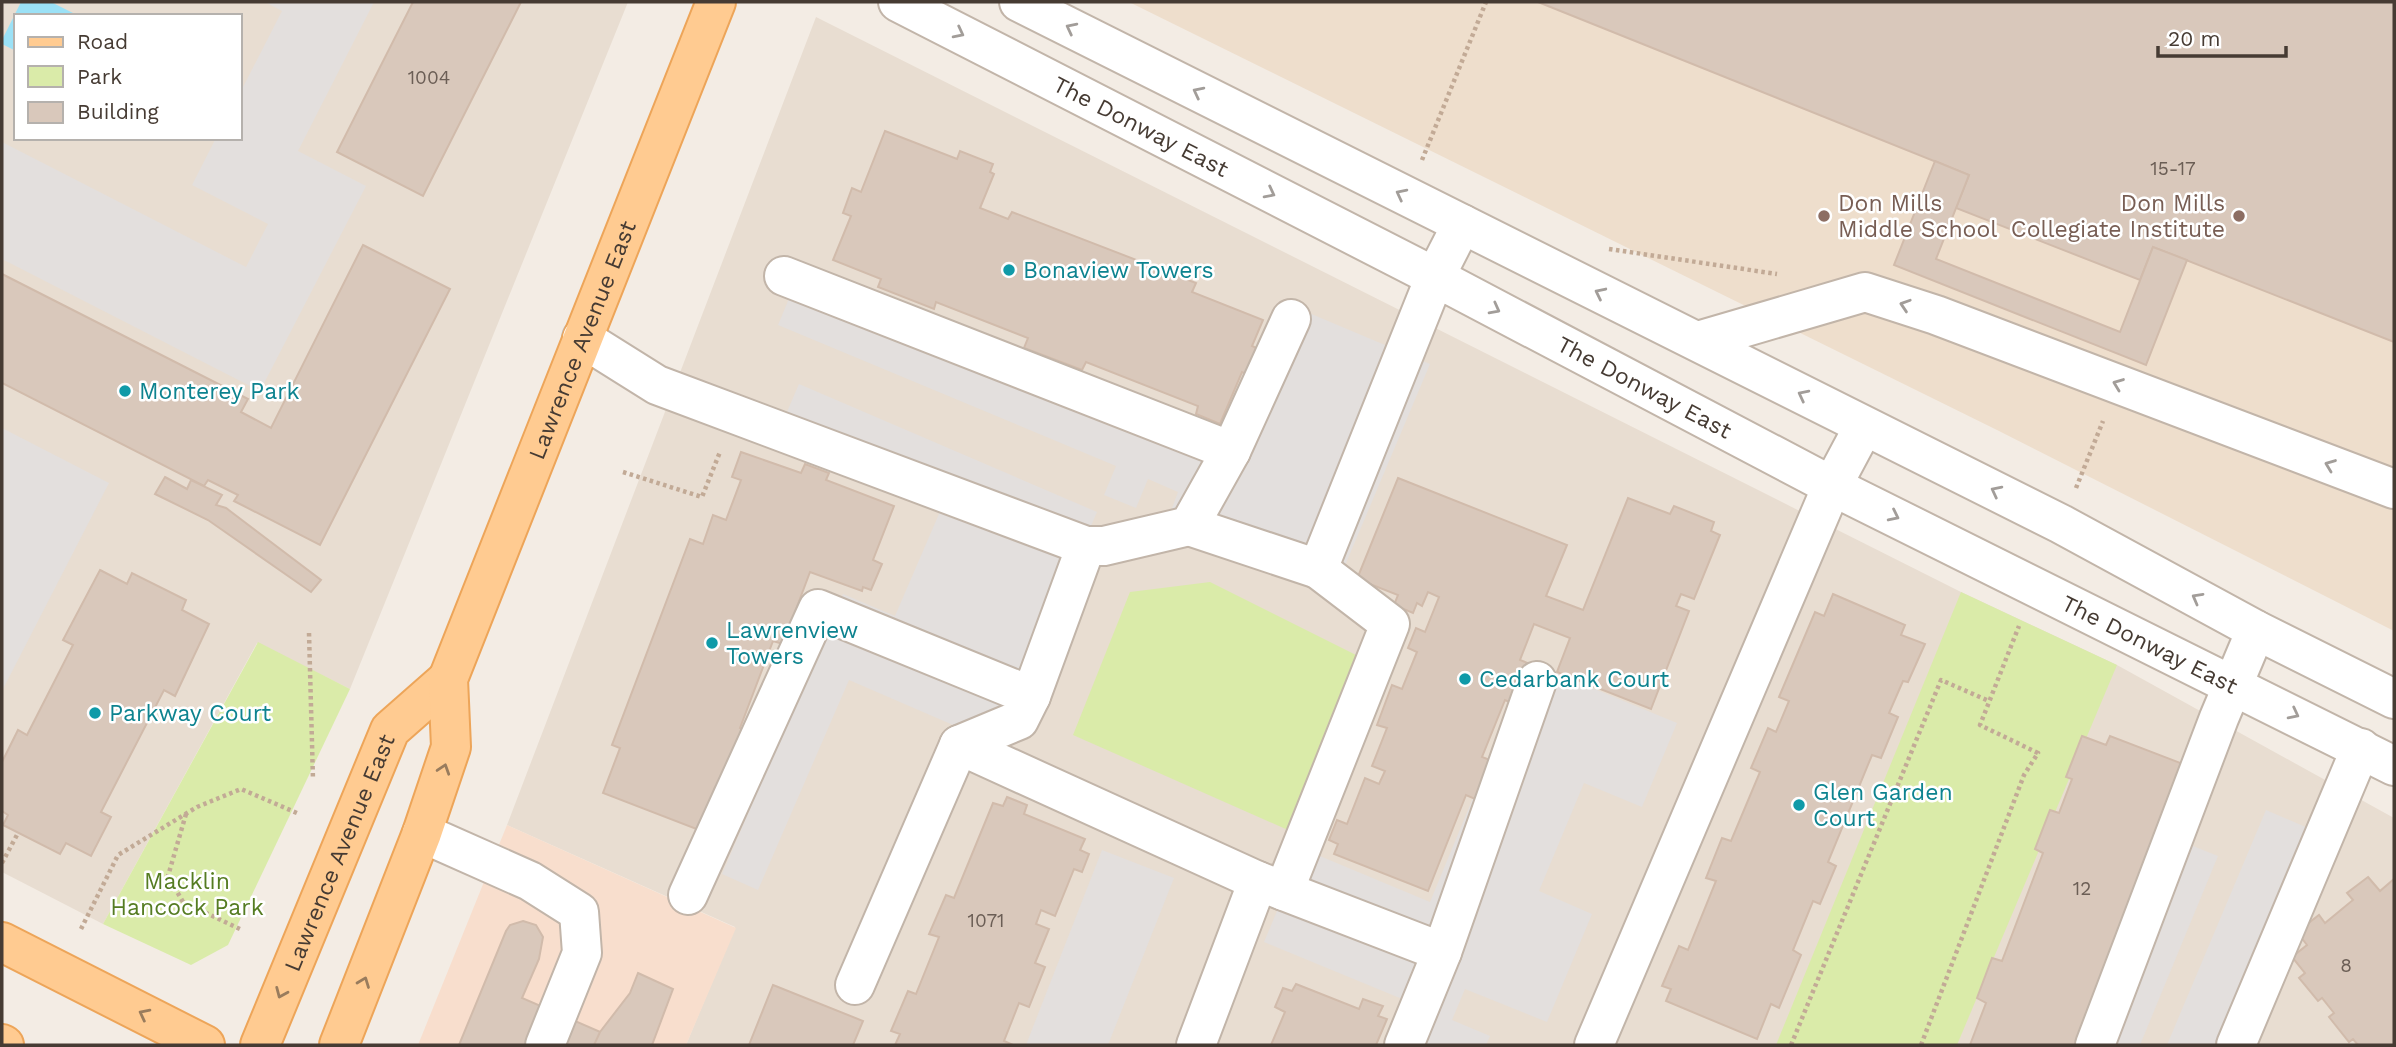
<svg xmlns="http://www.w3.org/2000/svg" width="2396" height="1047" viewBox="0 0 2396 1047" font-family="'Work Sans',sans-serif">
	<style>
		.residential { fill: #e8ddd1; fill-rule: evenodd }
		.commercial { fill: #f8decd }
		.education { fill: #eedecc }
		.green { fill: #daeba9 }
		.parking { fill: #e3dfdd }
		.water { fill: #9be1f6 }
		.building { fill: #d9c8bb; stroke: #d1bbab; stroke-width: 2 }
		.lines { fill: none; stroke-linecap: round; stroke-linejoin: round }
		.minor-casing { stroke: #c2b5a9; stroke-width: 42 }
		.major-casing { stroke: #eda559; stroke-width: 42 }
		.path { stroke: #c2aa96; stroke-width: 4.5; stroke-dasharray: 3.5 3.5; stroke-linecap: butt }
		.minor { stroke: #fff; stroke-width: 38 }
		.major { stroke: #ffcb91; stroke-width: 38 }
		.oneway { stroke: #a29d99 }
		.oneway2 { stroke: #997c5d }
		.education-dot { fill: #8d6e63; stroke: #fff; stroke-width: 2.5 }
		.culture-dot { fill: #0f9aa8; stroke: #fff; stroke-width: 2.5 }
		.labels { text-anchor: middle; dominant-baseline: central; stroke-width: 5; stroke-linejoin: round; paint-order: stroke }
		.number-label { font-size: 19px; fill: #6b5e55 }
		.street-label { font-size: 23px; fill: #463b33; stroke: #fff }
		.education-label { font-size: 23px; fill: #785e54; stroke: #fff; text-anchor: start }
		.culture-label { font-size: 23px; fill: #0d838f; stroke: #fff; text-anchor: start }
		.park-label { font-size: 23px; fill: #557c22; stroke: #fff }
	</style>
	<rect width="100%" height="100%" fill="#f3ece4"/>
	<g class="residential">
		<path d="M2,2H628L350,689L257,643L103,924L2,872ZM16,16H240V138H16Z"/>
		<polygon points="816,17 1961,592 2117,665 2394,818 2394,1045 686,1045 735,927 507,825"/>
	</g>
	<polygon class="commercial" points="507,825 736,928 686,1045 418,1045"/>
	<polygon class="education" points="1129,2 2394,2 2394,631 1999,431"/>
	<g class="green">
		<polygon points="1210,582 1378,666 1297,834 1073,735 1130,592"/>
		<polygon points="1961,592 2117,665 1957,1045 1776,1045"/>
		<polygon points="258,642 350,689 228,945 191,965 103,924"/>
	</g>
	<g class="parking">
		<polygon points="265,2 374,2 298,151 366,186 260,391 2,259 2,142 246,267 268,224 192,185 216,138 240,138 240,93 282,11"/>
		<polygon points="803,265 1252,451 1309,313 1430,364 1333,594 1166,524 1178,492 1148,479 1136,508 1104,495 1116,466 778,325"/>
		<polygon points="799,384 1097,512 997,744 849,680 758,890 722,874 843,594 895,616 942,507 777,435"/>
		<polygon points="2,428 109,483 2,691"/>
		<polygon points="1529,662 1677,723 1642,807 1584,783 1539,891 1592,914 1547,1022 1465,989 1452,1020 1490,1036 1486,1045 1409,1045 1424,1008 1264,942 1303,849 1430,902"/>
		<polygon points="2266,810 2338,841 2250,1045 2167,1045"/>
		<polygon points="2193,846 2218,856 2140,1045 2111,1045"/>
		<polygon points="1102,850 1174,878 1108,1045 1026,1045"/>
	</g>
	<polygon class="water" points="21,2 51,2 79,16 16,16 16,51 2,44 2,40"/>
	<g class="building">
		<polygon points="413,2 521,2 423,196 337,152"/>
		<polygon points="1538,2 2394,2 2394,342 2153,247 2140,280 1956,208 1969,175"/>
		<polygon points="885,131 957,159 960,151 993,164 990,172 994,174 980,208 1008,219 1012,212 1196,283 1192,292 1263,320 1252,346 1261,350 1251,376 1242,372 1220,424 1196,414 1198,406 1086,362 1082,370 1024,348 1028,338 936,302 934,309 878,287 881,279 833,260 851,216 843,213 852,188 861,192"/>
		<polygon points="1935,161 1969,175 1936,259 2120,332 2153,247 2187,260 2146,365 1894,265"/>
		<polygon points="363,245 450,289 320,545 234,501 238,495 208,480 204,486 2,383 2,274 248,399 241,412 271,428"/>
		<polygon points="741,452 801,473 805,464 829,473 826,480 894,506 873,560 882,564 871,590 863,587 862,591 810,572 783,644 773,641 740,728 748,732 726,791 715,787 699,830 603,793 620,748 612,745 690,539 703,544 713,515 726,520 741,480 732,477"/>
		<polygon points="165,477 187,489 191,480 222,495 216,505 226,508 321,580 311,592 208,520 155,494"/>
		<polygon points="1398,478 1567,545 1546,596 1583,610 1628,498 1670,514 1674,506 1714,522 1711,531 1720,535 1694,599 1681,594 1676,606 1689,611 1651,709 1557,672 1570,638 1534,624 1520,660 1530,664 1514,704 1505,700 1482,757 1490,760 1475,799 1466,795 1428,891 1334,854 1338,844 1329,840 1337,820 1347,824 1365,778 1379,784 1385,771 1372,766 1387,728 1377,725 1392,685 1402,689 1417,652 1408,648 1416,628 1425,632 1439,597 1428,592 1422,606 1417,603 1413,613 1394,605 1398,595 1357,579"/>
		<polygon points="100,570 127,584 132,573 186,600 182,610 209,624 175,696 164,690 101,812 111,817 91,856 66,843 60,854 3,825 8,815 2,811 2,762 18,730 27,735 73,645 63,640"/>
		<polygon points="1833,594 1905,625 1901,635 1925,644 1908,682 1903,681 1889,713 1898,717 1881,758 1872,755 1828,862 1836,866 1820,904 1813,901 1793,950 1801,955 1779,1008 1771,1004 1757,1039 1666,1001 1671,989 1662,986 1679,946 1688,950 1716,881 1706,878 1722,838 1731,841 1760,772 1751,768 1768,728 1776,732 1789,701 1779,697 1815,612 1824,616"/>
		<polygon points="2082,736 2106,745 2110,736 2183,764 2085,1045 1970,1045 1986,1003 1977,998 1992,958 2002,961 2043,853 2035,849 2050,810 2059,813 2072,779 2066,777"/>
		<polygon points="1007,797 1027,805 1024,814 1085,839 1080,850 1089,854 1082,872 1074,869 1055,916 1041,910 1036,924 1049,929 1035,963 1045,967 1029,1007 1019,1003 1004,1041 1013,1045 895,1045 900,1034 891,1031 908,991 916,994 939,937 929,934 946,895 954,898 993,803 1003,806"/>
		<polygon points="2368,877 2380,891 2394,879 2394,1045 2358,1045 2353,1039 2349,1042 2329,1017 2334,1013 2322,998 2318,1001 2299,978 2305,973 2292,957 2307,945 2297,932 2319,915 2325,923 2353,900 2347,893"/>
		<polygon points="523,921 536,925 543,937 539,959 522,998 605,1034 600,1045 459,1045 506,931 510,925"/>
		<polygon points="638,973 673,989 652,1045 594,1045 600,1032 630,993"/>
		<polygon points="1296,984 1359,1009 1363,999 1383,1006 1378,1016 1387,1019 1376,1045 1271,1045 1285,1012 1275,1007 1283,988 1292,991"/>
		<polygon points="773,985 863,1021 853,1045 749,1045"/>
	</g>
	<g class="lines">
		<defs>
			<g id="minor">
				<path id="s1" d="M898,2L1435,277L1832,486L2394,766"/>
				<polyline points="1019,2 2061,524 2256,630 2394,699"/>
				<polyline points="784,276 1231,451"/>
				<polyline points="582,338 657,385 1086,546 1104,546 1189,526 1231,451 1291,319"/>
				<polyline points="1698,341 1865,292 1936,315 2394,489"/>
				<polyline points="1189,526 1318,569 1435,277 1462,224"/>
				<polyline points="1086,546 1031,696 1019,720 959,745 1258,881 1442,952 1537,681"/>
				<polyline points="422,833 530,881 579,912 582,953 545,1045"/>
				<polyline points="1284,891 1390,624 1318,569"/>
				<polyline points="688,895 818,609 1031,696"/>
				<polyline points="855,985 959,745"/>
				<polyline points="1196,1045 1258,881"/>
				<polyline points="1404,1045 1442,952"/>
				<polyline points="1594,1045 1832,486 1864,426"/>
				<polyline points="2095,1045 2219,718 2256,630"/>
				<polyline points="2236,1045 2361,748"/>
			</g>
			<g id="major">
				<polyline points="2,942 205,1045"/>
				<polyline points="2,1044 4,1045"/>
				<path id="s2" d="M260,1045L390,730L448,679"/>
				<path id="s3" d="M339,1045L422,833L451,747L448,679L716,2"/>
			</g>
		</defs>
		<use href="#minor" class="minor-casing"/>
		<use href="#major" class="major-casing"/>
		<g class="path">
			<polyline points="1422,160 1486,2"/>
			<polyline points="1609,249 1777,274"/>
			<polyline points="623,472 702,497 720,452"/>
			<polyline points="2076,488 2103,421"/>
			<polyline points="309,633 313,780"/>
			<polyline points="186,814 168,876 183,902 240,929"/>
			<polyline points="2,863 18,833"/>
			<polyline points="81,929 118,855 197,807 241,789 297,813"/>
			<polyline points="1791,1045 1941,680 1989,701"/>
			<polyline points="1921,1045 2024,775 2038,753 1980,725 2019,626"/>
		</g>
		<use href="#minor" class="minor"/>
		<use href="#major" class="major"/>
	</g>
	<defs><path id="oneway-chevron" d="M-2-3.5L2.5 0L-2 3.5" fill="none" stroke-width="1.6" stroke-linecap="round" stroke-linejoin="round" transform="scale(1.75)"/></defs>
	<g class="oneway">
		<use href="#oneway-chevron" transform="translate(1071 28) rotate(-153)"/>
		<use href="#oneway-chevron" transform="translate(959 33) rotate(27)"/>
		<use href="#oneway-chevron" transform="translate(1198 92) rotate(-153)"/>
		<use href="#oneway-chevron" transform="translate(1270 193) rotate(27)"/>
		<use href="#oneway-chevron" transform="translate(1401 194) rotate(-153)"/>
		<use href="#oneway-chevron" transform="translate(1600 293) rotate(-154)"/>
		<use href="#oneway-chevron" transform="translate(1905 305) rotate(-162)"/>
		<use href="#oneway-chevron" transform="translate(1495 309) rotate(28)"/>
		<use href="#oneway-chevron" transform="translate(2118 384) rotate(-159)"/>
		<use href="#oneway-chevron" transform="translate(1803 395) rotate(-153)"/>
		<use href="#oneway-chevron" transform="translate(2330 465) rotate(-159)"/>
		<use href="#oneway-chevron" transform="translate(1996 491) rotate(-153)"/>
		<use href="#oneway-chevron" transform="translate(1894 516) rotate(26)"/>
		<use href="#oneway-chevron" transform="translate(2197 598) rotate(-151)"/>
		<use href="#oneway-chevron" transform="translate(2294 714) rotate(27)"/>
	</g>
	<g class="oneway2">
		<use href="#oneway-chevron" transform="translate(444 769) rotate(-72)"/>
		<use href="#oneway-chevron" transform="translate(364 982) rotate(-69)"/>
		<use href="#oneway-chevron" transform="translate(281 993) rotate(113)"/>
		<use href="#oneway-chevron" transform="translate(144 1014) rotate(-153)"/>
	</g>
	<g class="education-dot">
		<circle cx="1824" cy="216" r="7"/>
		<circle cx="2239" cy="216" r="7"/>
	</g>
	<g class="culture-dot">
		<circle cx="1009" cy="270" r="7"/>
		<circle cx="125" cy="391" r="7"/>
		<circle cx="712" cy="643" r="7"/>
		<circle cx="1465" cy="679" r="7"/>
		<circle cx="95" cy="713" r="7"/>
		<circle cx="1799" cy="805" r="7"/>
	</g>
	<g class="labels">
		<g class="number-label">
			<text x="429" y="77">1004</text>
			<text x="2173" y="168">15-17</text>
			<text x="2082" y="888">12</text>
			<text x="986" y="920">1071</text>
			<text x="2346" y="965">8</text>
		</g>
		<g class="street-label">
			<text stroke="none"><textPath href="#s1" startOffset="273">The Donway East</textPath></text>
			<text stroke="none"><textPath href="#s3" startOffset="751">Lawrence Avenue East</textPath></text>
			<text stroke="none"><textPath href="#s1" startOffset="840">The Donway East</textPath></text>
			<text stroke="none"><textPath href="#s1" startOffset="1407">The Donway East</textPath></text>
			<text stroke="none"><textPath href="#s2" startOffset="208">Lawrence Avenue East</textPath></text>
		</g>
		<g class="education-label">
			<text x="1838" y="203">Don Mills<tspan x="1838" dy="26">Middle School</tspan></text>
			<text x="2225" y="203" text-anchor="end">Don Mills<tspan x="2225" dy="26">Collegiate Institute</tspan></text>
		</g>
		<g class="culture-label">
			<text x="1023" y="270">Bonaview Towers</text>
			<text x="139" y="391">Monterey Park</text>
			<text x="726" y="630">Lawrenview<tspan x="726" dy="26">Towers</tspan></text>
			<text x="1479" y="679">Cedarbank Court</text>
			<text x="109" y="713">Parkway Court</text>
			<text x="1813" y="792">Glen Garden<tspan x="1813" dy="26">Court</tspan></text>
		</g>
		<g class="park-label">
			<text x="187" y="881">Macklin<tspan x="187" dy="26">Hancock Park</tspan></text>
		</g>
	</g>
	<rect width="2396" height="1047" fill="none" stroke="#463b33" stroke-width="7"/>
	<rect x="14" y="14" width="228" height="126" fill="#ffffff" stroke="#b5b1ad" stroke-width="2"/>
	<rect x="28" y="37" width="35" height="10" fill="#ffcb91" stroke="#b5b1ad" stroke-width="2"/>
	<text x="77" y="49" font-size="21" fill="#463b33">Road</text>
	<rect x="28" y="66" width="35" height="21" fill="#daeba9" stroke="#b5b1ad" stroke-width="2"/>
	<text x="77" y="84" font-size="21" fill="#463b33">Park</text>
	<rect x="28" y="102" width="35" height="21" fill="#d9c8bb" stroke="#b5b1ad" stroke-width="2"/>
	<text x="77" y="119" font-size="21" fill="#463b33">Building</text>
	<path d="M2158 46v10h128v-10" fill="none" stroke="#463b33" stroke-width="3.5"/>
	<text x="2168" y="46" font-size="21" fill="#463b33" stroke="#ffffff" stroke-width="5" paint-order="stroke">20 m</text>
</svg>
